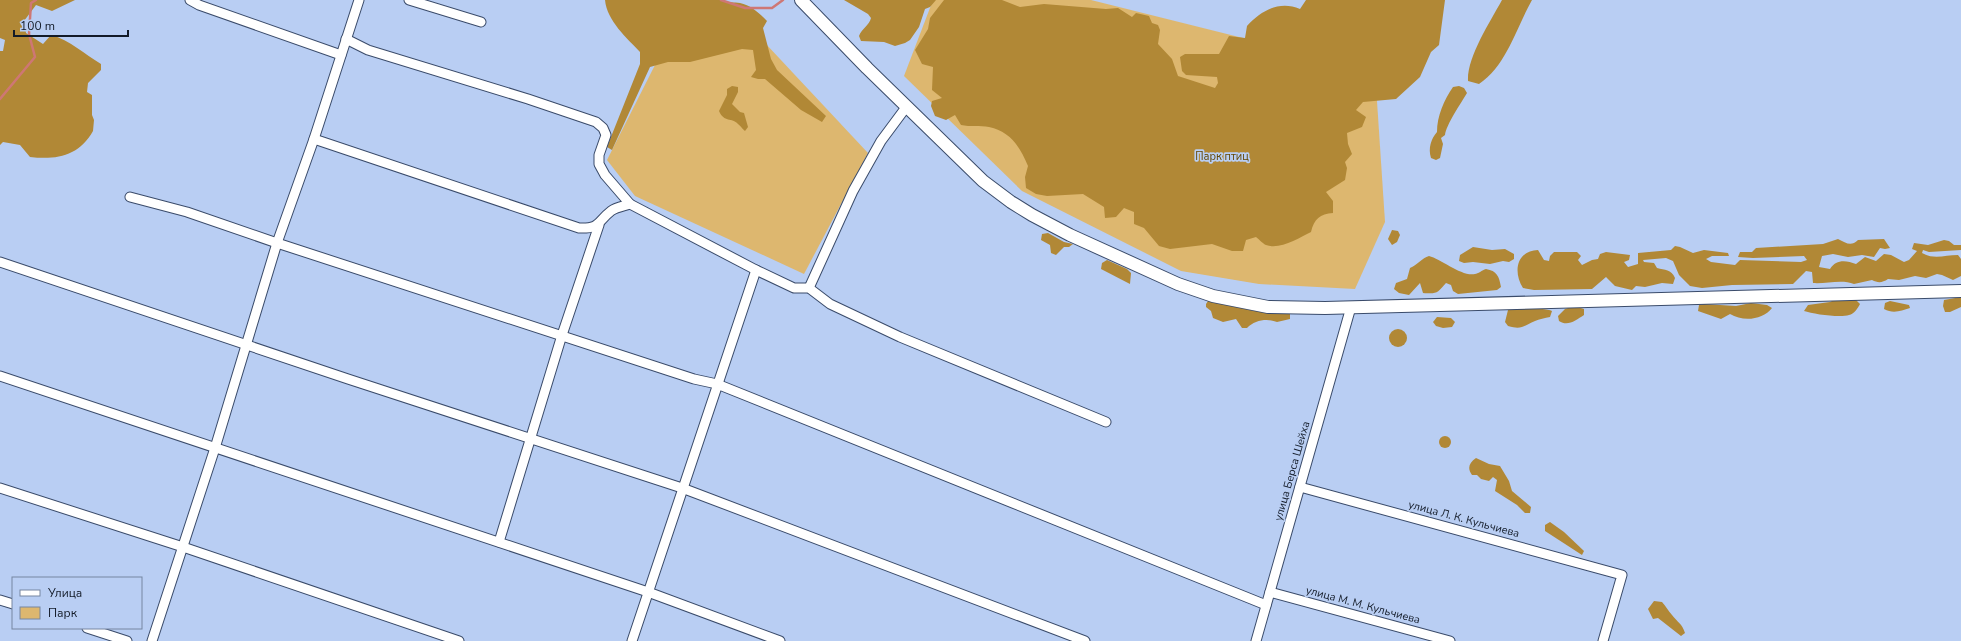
<svg xmlns="http://www.w3.org/2000/svg" width="1961" height="641" viewBox="0 0 1961 641" font-family="'Nunito Sans',sans-serif">
	<style>
		.green { fill: #ddb76f }
		.forest { fill: #b18836 }
		.lines { fill: none; stroke-linecap: round; stroke-linejoin: round }
		.stream { stroke: #ce7774; stroke-width: 2.5 }
		.minor-casing { stroke: #3a4b6a; stroke-width: 11 }
		.major-casing { stroke: #3a4b6a; stroke-width: 14 }
		.minor { stroke: #fff; stroke-width: 9 }
		.major { stroke: #fff; stroke-width: 12 }
		.labels { text-anchor: middle; dominant-baseline: central; stroke-width: 3.5; stroke-linejoin: round; paint-order: stroke }
		.park-label { font-size: 11px; fill: #624602; stroke: #b9cef3 }
		.street-label { font-size: 11px; fill: #121a27; stroke: #b9cef3 }
	</style>
	<rect width="100%" height="100%" fill="#b9cef3"/>
	<g class="green">
		<polygon points="933,0 1091,0 1375,71 1385,222 1355,289 1259,284 1181,271 1022,191 904,76"/>
		<polygon points="765,43 868,153 804,274 635,196 607,160 656,63"/>
	</g>
	<g class="forest">
		<path d="M0,0H75L52,11L36,5L24,21L26,33L43,44L51,35C70,40 84,54 101,64V70L88,83L87,92L92,95V115L94,120L93,131C79,156 57,160 30,157L20,145L3,142L0,145V51H3L5,40L0,38Z"/>
		<path d="M605,0H722C728,3 734,2 740,3C751,5 760,14 767,21L763,28L771,59L777,70L826,116L822,122L801,110L765,79H758L751,77L756,70L753,50L742,49L690,62H668L650,67L612,150L607,147L640,64V52C627,38 607,21 605,0Z"/>
		<path d="M844,0H936L930,7L925,9L919,27L910,40L905,43L895,46L884,42L861,41L859,36C862,28 869,26 871,18L868,14Z"/>
		<path d="M944,0H1002L1020,7L1044,4L1106,9L1118,8L1132,17L1136,13L1149,16L1152,23L1158,25L1160,30L1158,44L1172,59L1178,76L1215,88L1218,83L1217,77L1186,75L1182,71L1180,57L1185,54H1219L1229,36L1245,38L1247,26C1261,11 1279,0 1300,9L1306,0H1445L1439,45L1431,52L1420,77L1396,99L1363,102L1356,110L1366,117L1362,127L1347,133L1348,144L1352,154L1345,162L1347,168L1345,180L1326,192L1333,201V213C1320,214 1314,219 1311,232C1299,238 1280,250 1266,245C1263,244 1259,239 1256,237L1246,240L1243,251H1232L1212,244L1170,249L1159,246L1144,228L1134,224V212L1124,208L1116,217L1105,218L1104,207L1083,194L1047,196L1036,194L1026,188L1025,177L1028,166C1020,147 1011,132 989,127C980,125 970,127 961,125L955,115L946,120L935,116L931,106L932,101L942,98L932,90L933,67L922,64L915,50L928,29L930,18Z"/>
		<path d="M1502,0H1532C1516,28 1507,65 1479,84L1468,81C1467,57 1490,22 1502,0Z"/>
		<path d="M732,86L738,87V92L732,104L740,112L744,113L748,127L745,131C742,129 741,126 738,124C732,117 724,123 719,111L727,95V89Z"/>
		<path d="M1459,86L1464,88L1467,93C1461,103 1446,125 1445,135L1441,138L1443,144L1440,158L1436,160L1431,158C1428,148 1431,139 1437,132C1437,116 1444,100 1453,87Z"/>
		<polygon points="1392,230 1398,231 1400,235 1397,242 1392,245 1388,239"/>
		<polygon points="1048,233 1064,242 1073,244 1069,247 1064,247 1056,255 1051,253 1050,245 1041,240 1042,234"/>
		<path d="M1838,239C1846,243 1851,247 1858,240L1884,239L1890,248L1885,249L1880,248L1874,257L1862,255L1848,257L1833,254L1822,256L1819,267L1830,269C1836,259 1846,260 1856,264L1865,257L1876,261L1884,254L1891,255L1904,262L1909,260L1917,251L1912,249L1914,243L1928,245L1944,240L1949,241L1954,245H1961V250L1929,252L1923,250L1922,253C1934,260 1945,255 1958,255L1961,259V276L1953,280L1942,275L1937,274L1926,278L1915,276L1899,280L1888,279C1882,283 1878,283 1872,280L1854,284C1842,279 1826,284 1813,283L1812,272L1806,271L1793,284L1732,285L1702,288L1690,286L1679,275L1673,261L1666,258L1643,260L1644,262L1654,263L1657,268C1665,270 1671,269 1675,278L1673,284L1662,283L1645,287L1636,286L1632,290L1615,286L1606,277L1592,289L1534,290L1523,288C1513,272 1516,251 1538,250L1544,260L1549,261L1550,256L1554,252H1577L1581,256L1578,260L1582,265L1592,260L1598,259L1600,254L1606,252L1630,255L1629,260L1624,262L1628,267L1638,264V253L1671,250L1675,246L1680,247L1693,253L1704,250L1728,253L1729,256H1712L1706,259L1711,262L1735,265L1740,260L1801,262L1807,260L1804,256L1753,258L1738,257L1740,252H1752L1756,248L1823,244Z"/>
		<polygon points="1473,247 1492,250 1505,249 1514,254 1514,259 1509,262 1503,261 1490,264 1473,262 1464,263 1459,261 1460,255"/>
		<path d="M1429,256C1441,259 1462,277 1475,274C1478,274 1482,270 1486,269C1497,271 1499,276 1501,287L1497,290L1458,294L1453,291L1451,285L1446,283C1437,293 1438,294 1423,293L1420,283L1409,295L1399,293L1394,289L1396,283L1407,279L1410,268C1417,265 1422,258 1429,256Z"/>
		<polygon points="1107,260 1127,269 1131,273 1130,284 1101,269 1102,263"/>
		<polygon points="1961,297 1961,307 1950,312 1945,312 1943,306 1944,300"/>
		<path d="M1210,298L1254,311H1264L1270,313L1283,311L1290,313V319L1277,322C1267,318 1255,320 1247,328H1242L1236,319L1223,322L1213,318L1211,311L1206,307V304Z"/>
		<path d="M1838,298L1856,300L1860,304C1858,308 1854,314 1849,315C1840,318 1813,314 1804,311L1808,305L1830,302Z"/>
		<path d="M1890,301L1909,305L1910,308C1901,311 1893,314 1884,309L1885,303Z"/>
		<path d="M1751,303L1767,305L1772,308C1763,320 1743,322 1730,314L1721,319L1698,311L1699,305L1704,304L1736,306Z"/>
		<path d="M1574,306L1584,309V315C1576,320 1568,327 1559,321L1558,316L1565,309Z"/>
		<path d="M1513,307C1521,308 1547,308 1552,311L1550,317C1545,318 1539,319 1535,321C1523,326 1522,330 1508,326L1505,322L1508,310Z"/>
		<polygon points="1437,317 1451,318 1455,322 1452,327 1443,328 1436,326 1433,322"/>
		<circle cx="1398" cy="338" r="9"/>
		<circle cx="1445" cy="442" r="6"/>
		<path d="M1476,458L1489,464L1500,466L1509,481L1512,491L1531,507L1530,513H1525L1517,505L1495,491L1497,480L1493,477L1489,481L1481,479L1477,475H1472C1467,468 1469,463 1476,458Z"/>
		<polygon points="1550,522 1564,532 1584,551 1582,555 1545,531 1545,525"/>
		<path d="M1654,601L1662,602C1666,606 1668,611 1672,615C1677,622 1682,623 1685,633L1681,636L1658,618L1653,619L1648,609Z"/>
	</g>
	<g class="lines">
		<g class="stream">
			<polyline points="721,0 745,8 772,8 783,0"/>
			<polyline points="0,99 35,57 29,34 31,3 36,0"/>
		</g>
		<defs>
			<g id="minor">
				<polyline points="190,0 199,5 341,55"/>
				<polyline points="409,0 481,22"/>
				<polyline points="346,39 368,50 528,99 596,122 603,128 606,135 599,155 599,164 605,175 630,204 756,270 794,288 809,288 830,304 900,337 1106,422"/>
				<path d="M314,139L579,228C600,229 597,222 611,211C616,207 624,206 630,204"/>
				<polyline points="130,197 187,212 277,243 694,379 717,384 1266,605"/>
				<polyline points="0,262 348,379 682,488 1085,641"/>
				<polyline points="809,288 853,191 881,141 907,106"/>
				<polyline points="0,376 648,592 780,641"/>
				<polyline points="1300,487 1622,575 1603,641"/>
				<polyline points="0,488 183,547 459,641"/>
				<polyline points="499,542 562,335 599,225"/>
				<polyline points="1270,592 1450,641"/>
				<polyline points="0,600 13,604"/>
				<polyline points="87,628 127,641"/>
				<polyline points="152,641 215,448 277,243 314,139 359,0"/>
				<polyline points="632,641 756,270"/>
				<polyline points="1256,641 1351,307"/>
			</g>
			<polyline id="major" points="801,0 867,68 983,181 1011,202 1032,215 1070,235 1178,284 1213,296 1268,307 1325,308 1961,291"/>
		</defs>
		<use href="#minor" class="minor-casing"/>
		<use href="#major" class="major-casing"/>
		<use href="#minor" class="minor"/>
		<use href="#major" class="major"/>
	</g>
	<g class="labels">
		<g class="park-label">
			<text x="1222" y="156">Парк птиц</text>
		</g>
		<g class="street-label">
			<text transform="translate(1292 471) rotate(-74)">улица Берса Шейха</text>
			<text transform="translate(1464 519) rotate(15)">улица Л. К. Кульчиева</text>
			<text transform="translate(1363 605) rotate(15)">улица М. М. Кульчиева</text>
		</g>
	</g>
	<rect x="12" y="577" width="130" height="52" fill="#b9cef3" stroke="#7686a1"/>
	<rect x="20" y="590" width="20" height="6" fill="#ffffff" stroke="#7686a1"/>
	<text x="48" y="597" font-size="12" fill="#121a27">Улица</text>
	<rect x="20" y="607" width="20" height="12" fill="#ddb76f" stroke="#7686a1"/>
	<text x="48" y="617" font-size="12" fill="#121a27">Парк</text>
	<path d="M14 30v6h114v-6" fill="none" stroke="#121a27" stroke-width="2"/>
	<text x="20" y="30" font-size="12" fill="#121a27" stroke="#b9cef3" stroke-width="3" paint-order="stroke">100 m</text>
</svg>
